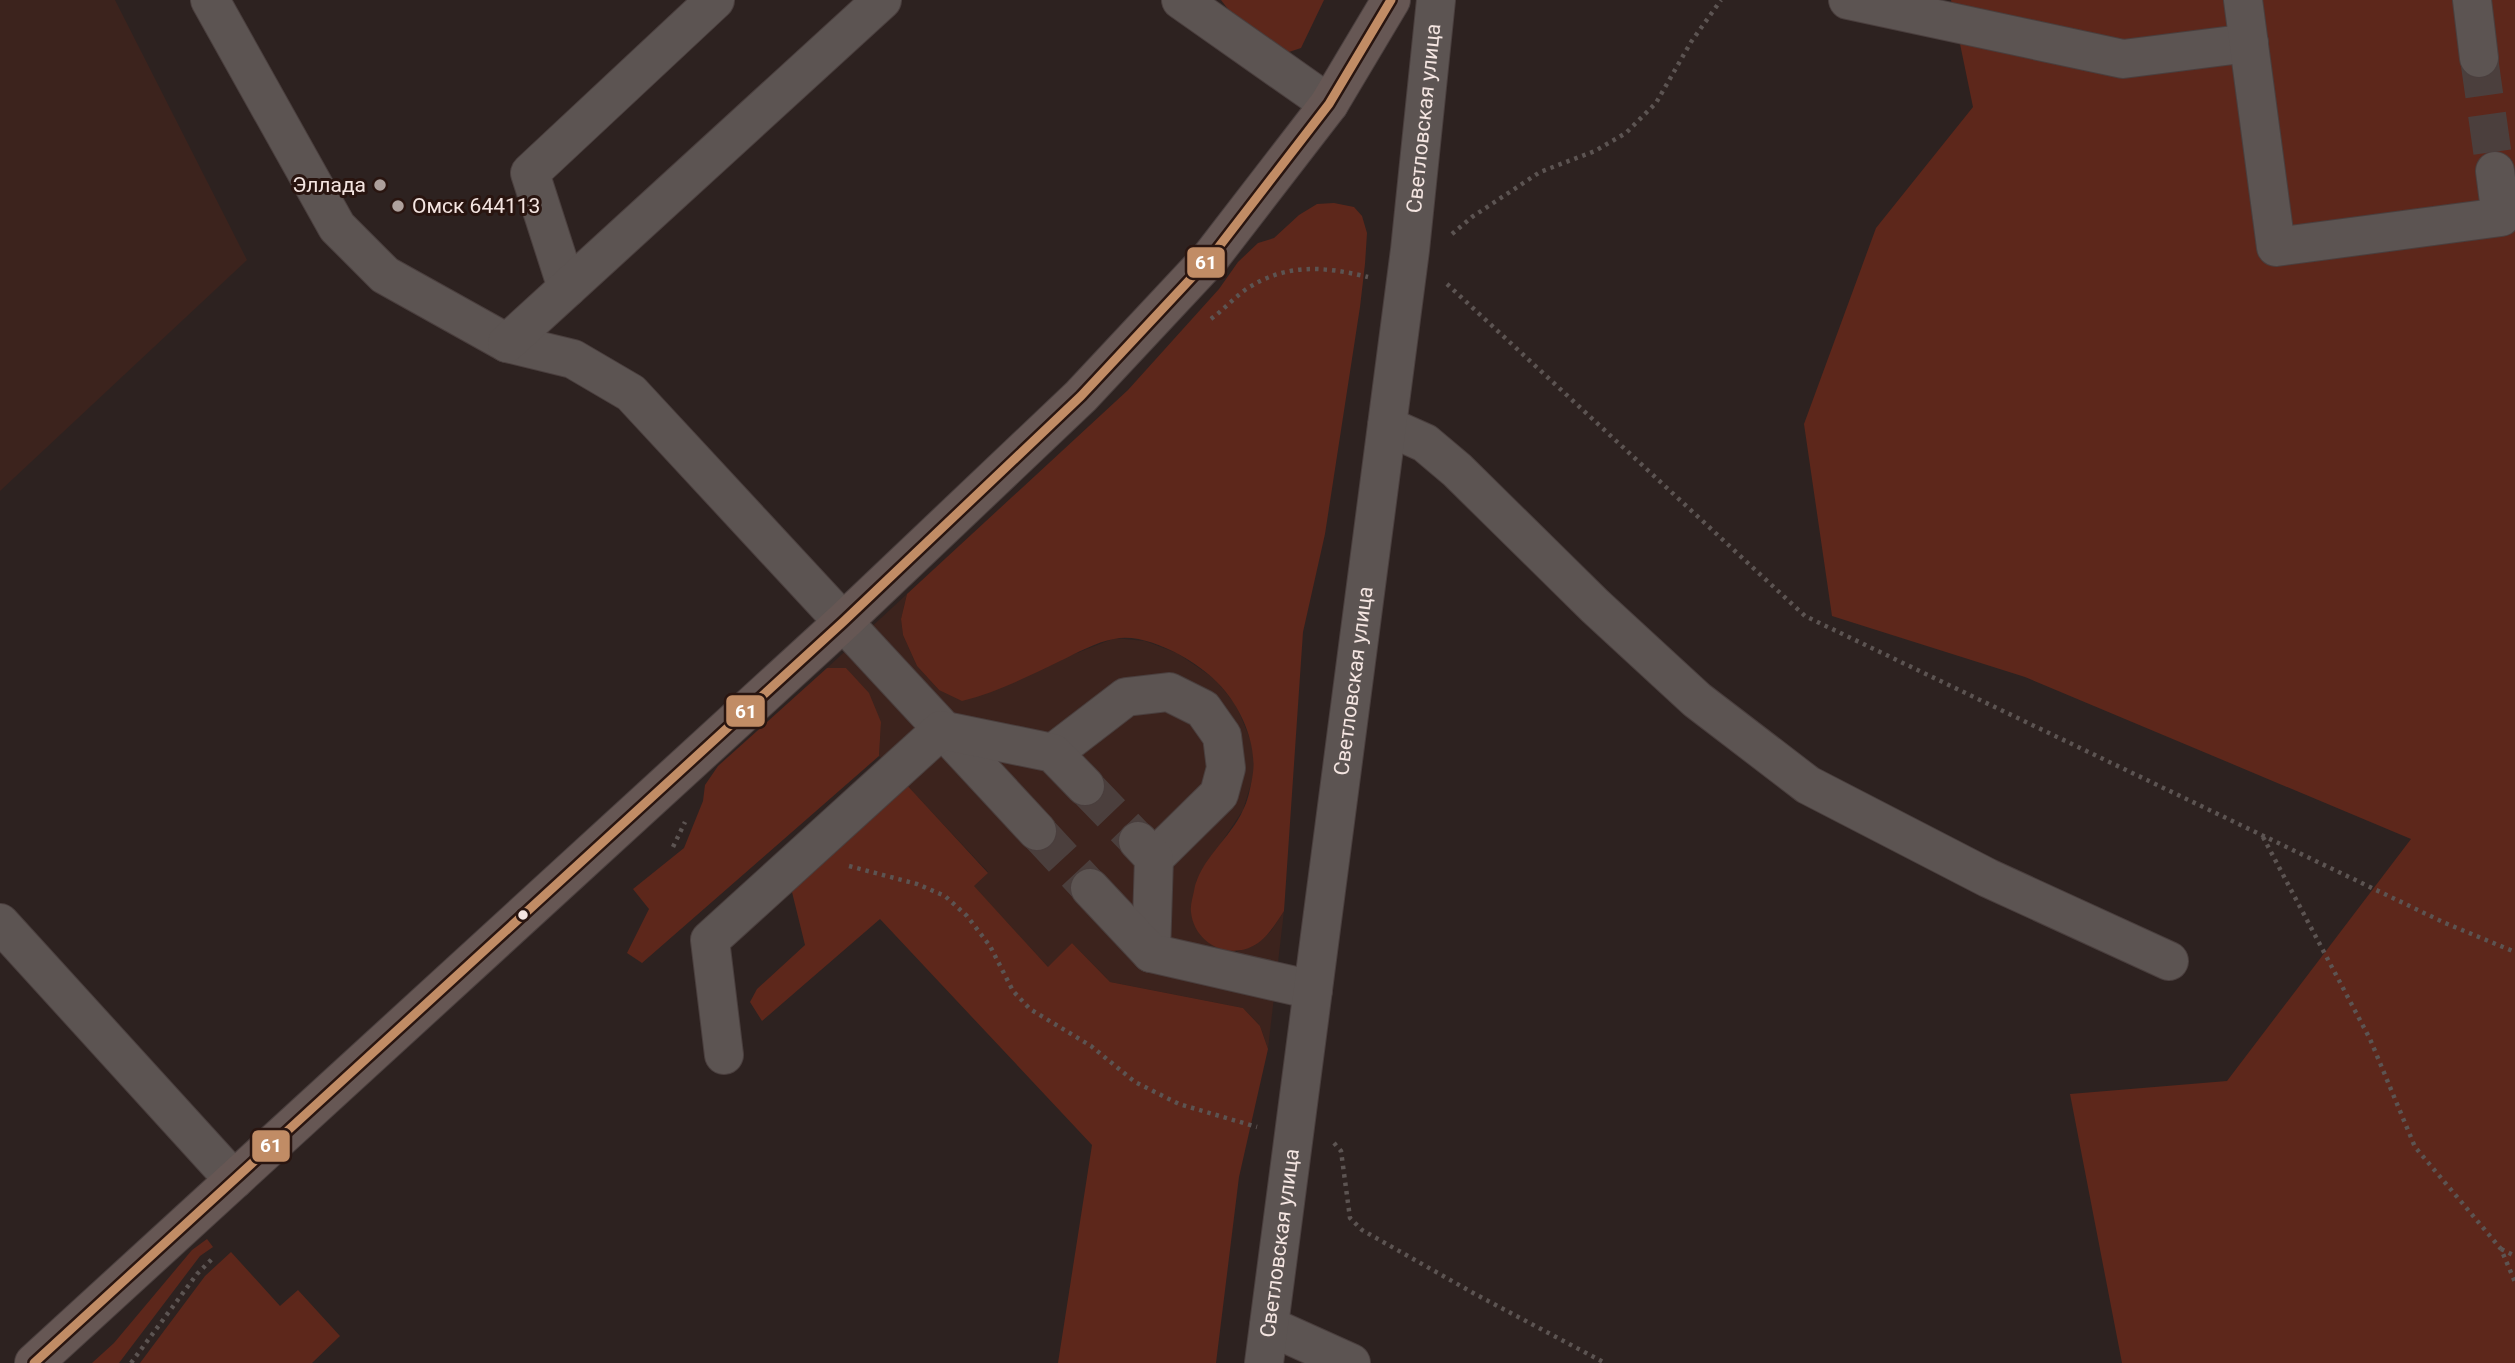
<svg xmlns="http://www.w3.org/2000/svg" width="2515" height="1363" viewBox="0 0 2515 1363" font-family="Roboto,sans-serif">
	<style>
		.built { fill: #3c231d }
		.green { fill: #5d271b }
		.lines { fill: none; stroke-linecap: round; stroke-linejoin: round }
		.minor-tunnel { stroke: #4b3f3d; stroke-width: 38; stroke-dasharray: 38 19; stroke-linecap: butt }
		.minor-casing { stroke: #4a3f3e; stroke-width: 40 }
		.major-casing { stroke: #4a3f3e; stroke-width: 40 }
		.path { stroke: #5c5452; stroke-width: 4.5; stroke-dasharray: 3.5 5; stroke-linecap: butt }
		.minor { stroke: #5c5452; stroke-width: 38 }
		.major { stroke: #665754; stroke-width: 38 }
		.bus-1-casing { stroke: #291510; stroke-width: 14 }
		.bus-1 { stroke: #c18c65; stroke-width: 9 }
		.poi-dot { fill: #aea19d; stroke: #291510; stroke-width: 2.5 }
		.bus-dot { fill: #f4e5e1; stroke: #291510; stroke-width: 2.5 }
		.labels { text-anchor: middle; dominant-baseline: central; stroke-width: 6; stroke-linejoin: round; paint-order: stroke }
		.street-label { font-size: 21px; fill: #f4e5e1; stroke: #291510 }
		.poi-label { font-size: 21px; fill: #f4e5e1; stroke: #291510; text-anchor: end }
		.line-badge { stroke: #291510; stroke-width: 2.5 }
		.badge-label { font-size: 19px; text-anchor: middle; font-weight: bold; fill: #fff }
	</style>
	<rect width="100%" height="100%" fill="#2d2220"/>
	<g class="built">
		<polygon points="0,0 115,0 247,260 0,491"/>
		<polygon points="907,594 901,619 903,635 917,666 939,690 1077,653 1115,638 1145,641 1177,653 1215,679 1236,705 1253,746 1253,777 1243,810 1196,881 1236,952 1255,945 1271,931 1284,911 1268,1049 1260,1026 1243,1008 1110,982 1072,943 1049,968 973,886 988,872 879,756 881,722 846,668 827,668"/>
	</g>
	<g class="green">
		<polygon points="1221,0 1324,0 1301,48 1286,53 1247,34"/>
		<polygon points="1951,0 2515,0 2515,1363 2122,1363 2070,1094 2227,1081 2411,839 2025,677 1832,616 1804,424 1876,228 1973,107"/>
		<path d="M1334,203L1354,207L1362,216L1367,233L1365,264L1360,307L1325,534L1303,632L1284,911C1276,923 1267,939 1253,946C1226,960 1194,942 1191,912C1190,905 1193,897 1194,891C1199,860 1231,838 1243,810C1248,801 1250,789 1252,779C1258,749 1244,714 1225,691C1205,665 1148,631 1114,639C1096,642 1077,653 1060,661C1027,677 997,692 962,701L939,690L917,666L903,635L901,619L907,594L1128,390L1219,289L1238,262L1258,243L1274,238L1299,215L1317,204Z"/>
		<polygon points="827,668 846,668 869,693 881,722 879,756 642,963 627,953 649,909 633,889 684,848 703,801 705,785 718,766"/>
		<polygon points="904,782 988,873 974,886 1048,967 1072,943 1110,982 1243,1008 1260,1026 1268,1049 1239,1177 1216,1363 1058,1363 1092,1145 880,919 762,1021 750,1002 757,989 805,945 791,888"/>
		<polygon points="207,1239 213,1247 200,1256 119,1363 92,1363 114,1343 192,1250"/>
		<polygon points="231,1252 280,1306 298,1290 340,1336 312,1363 140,1363 205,1276"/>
	</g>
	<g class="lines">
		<g class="minor-tunnel">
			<polyline points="2479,58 2495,171"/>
			<polyline points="1085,786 1138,841"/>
			<polyline points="1037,831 1090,888"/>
		</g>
		<defs>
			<g id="minor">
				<polyline points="210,0 337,227 385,275 507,343 573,359 631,393 1037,831"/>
				<polyline points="1181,0 1329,104"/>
				<polyline points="1848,0 2123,59 2249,43"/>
				<polyline points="2243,0 2276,247 2501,217 2495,171"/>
				<polyline points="2472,0 2479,58"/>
				<polyline points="567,288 530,173 715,0"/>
				<polyline points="507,343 882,0"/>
				<polyline points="1387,426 1425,443 1457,470 1595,606 1697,700 1808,785 1988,878 2169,961"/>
				<polyline points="1053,753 1126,697 1169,692 1203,709 1222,736 1226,768 1219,794 1154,858"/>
				<polyline points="1138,841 1154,858 1151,953"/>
				<polyline points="1090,888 1151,953 1313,990"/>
				<polyline points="0,923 234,1180"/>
				<polyline points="724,1055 710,940 941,730 1053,753 1085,786"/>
				<polyline points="1269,1326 1351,1363"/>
				<path id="s1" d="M1264,1363L1410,250L1436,0"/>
			</g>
			<polyline id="major" points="34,1363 843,622 1081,396 1211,257 1329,104 1391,0"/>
		</defs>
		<use href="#minor" class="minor-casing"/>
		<use href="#major" class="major-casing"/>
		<g class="path">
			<polyline points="1452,234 1472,217 1540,172 1595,151 1626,133 1656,103 1691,42 1721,0"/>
			<polyline points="1447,284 1805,616 2445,923 2515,952"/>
			<path d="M1211,319C1223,310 1233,299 1245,290C1285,263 1323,266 1368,277"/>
			<polyline points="2263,837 2370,1039 2415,1147 2501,1249 2515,1282"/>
			<polyline points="673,847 685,822"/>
			<polyline points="849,866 917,884 945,896 967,916 990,946 1013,991 1030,1009 1091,1046 1135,1082 1179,1104 1257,1127"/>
			<polyline points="1334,1143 1341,1151 1350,1218 1362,1230 1475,1294 1605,1363"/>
			<polyline points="2501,1249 2515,1256"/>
			<polyline points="131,1363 197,1274 214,1257"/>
		</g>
		<use href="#minor" class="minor"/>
		<use href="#major" class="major"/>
		<defs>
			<polyline id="bus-1" points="34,1363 843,622 1081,396 1211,257 1329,104 1391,0"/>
		</defs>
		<use href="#bus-1" class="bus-1-casing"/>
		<use href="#bus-1" class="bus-1"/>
	</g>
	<g class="poi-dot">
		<circle cx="380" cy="185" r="7"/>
		<circle cx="398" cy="206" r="7"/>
	</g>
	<circle class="bus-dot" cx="523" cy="915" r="6"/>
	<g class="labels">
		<g class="street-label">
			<text stroke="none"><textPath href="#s1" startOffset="1255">Светловская улица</textPath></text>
			<text stroke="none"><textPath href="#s1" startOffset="688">Светловская улица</textPath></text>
			<text stroke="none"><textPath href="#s1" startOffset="121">Светловская улица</textPath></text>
		</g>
		<g class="poi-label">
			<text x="366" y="185">Эллада</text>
			<text x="412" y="206" text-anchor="start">Омск 644113</text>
		</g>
	</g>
	<g class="line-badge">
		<rect x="1186" y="246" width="40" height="33" rx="7" fill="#c18c65"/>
		<rect x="725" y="694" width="41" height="34" rx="7" fill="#c18c65"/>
		<rect x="251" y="1129" width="40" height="34" rx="7" fill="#c18c65"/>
	</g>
	<g class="badge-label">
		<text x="1206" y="269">61</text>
		<text x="746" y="718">61</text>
		<text x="271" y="1152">61</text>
	</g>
</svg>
